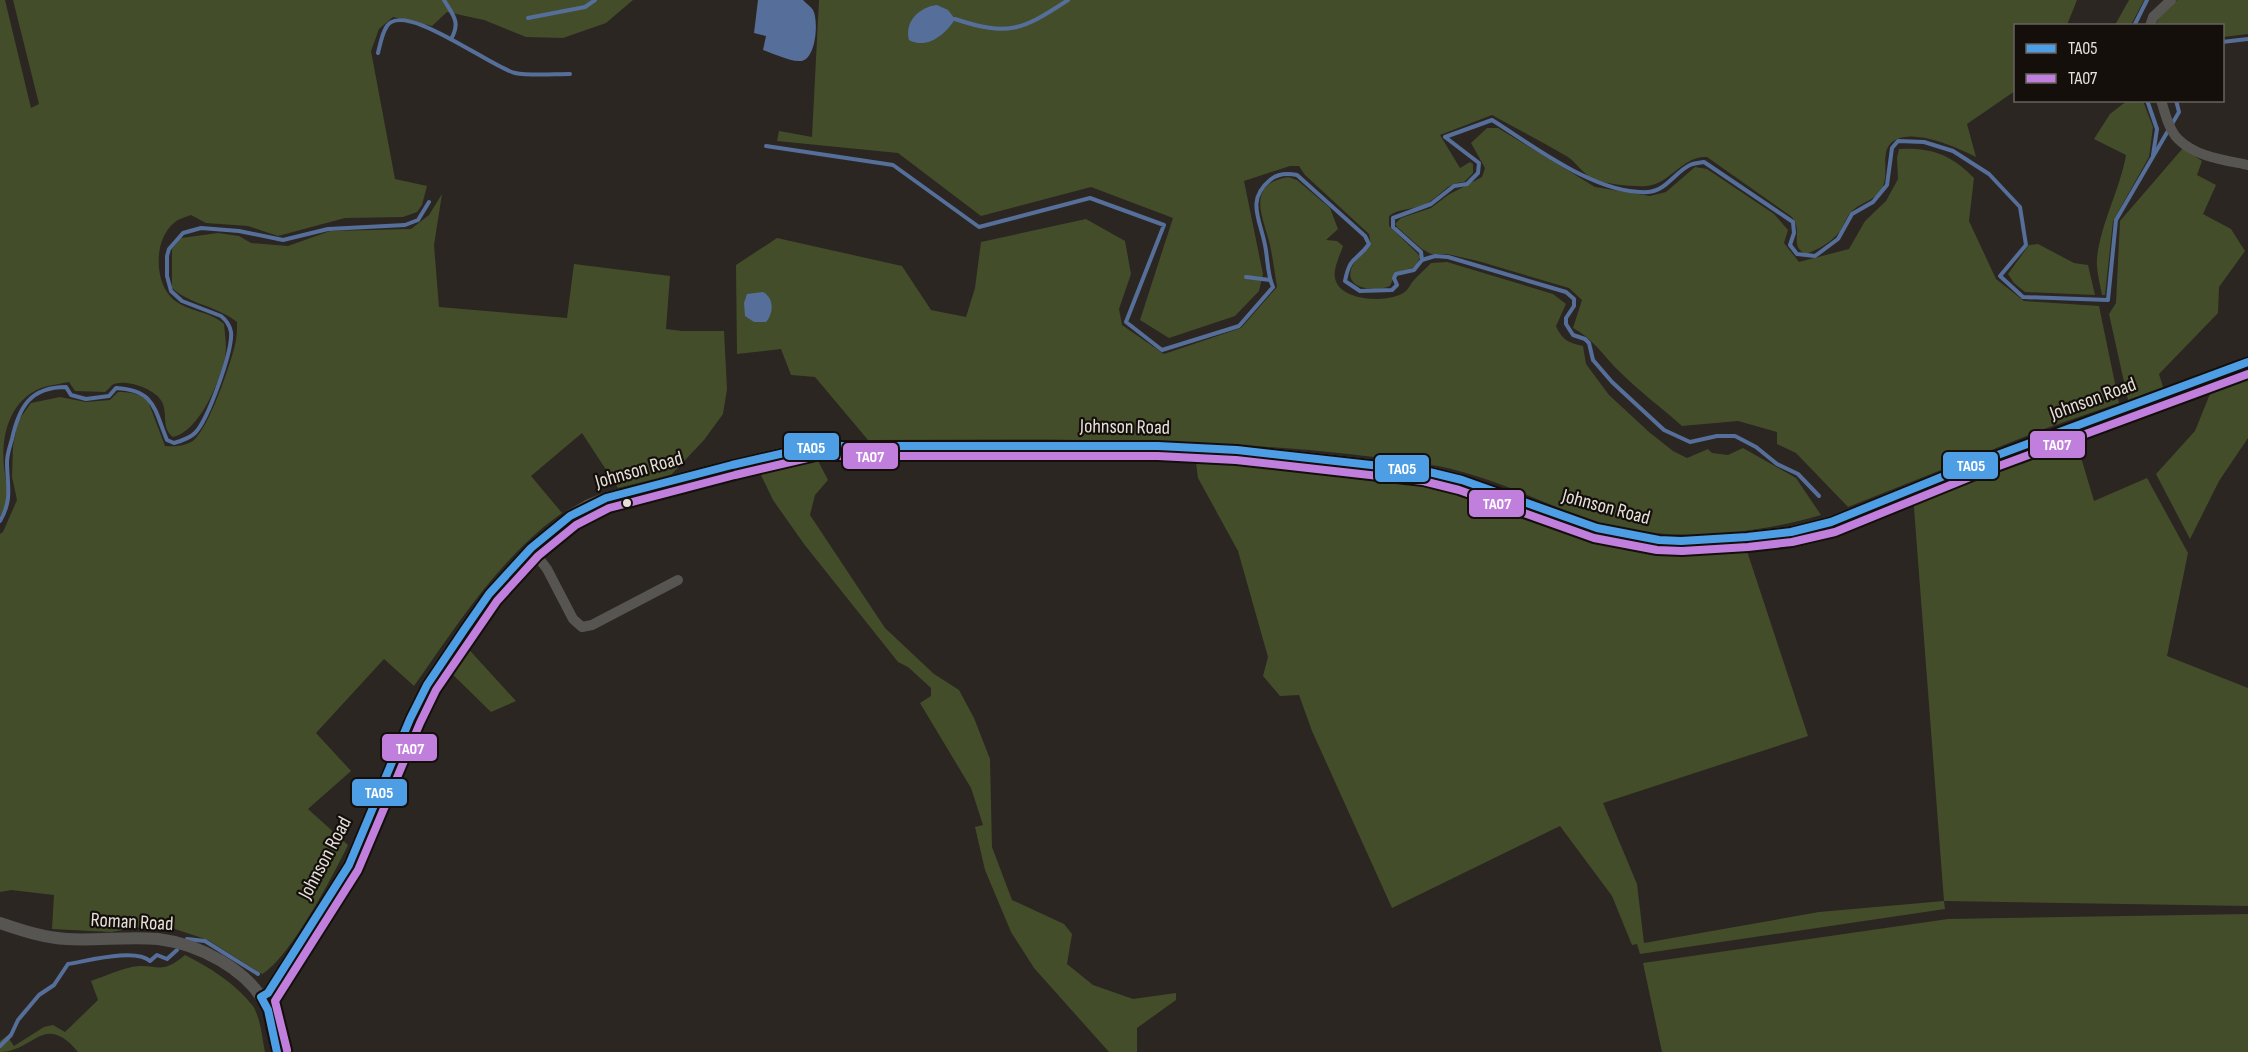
<svg xmlns="http://www.w3.org/2000/svg" width="2248" height="1052" viewBox="0 0 2248 1052" font-family="'Sofia Sans Condensed',sans-serif">
	<style>
		.green { fill: #444d2a }
		.water { fill: #556f9a }
		.lines { fill: none; stroke-linecap: round; stroke-linejoin: round }
		.stream { stroke: #556f9a; stroke-width: 4 }
		.minor { stroke: #575552; stroke-width: 10 }
		.tertiary { stroke: #575552; stroke-width: 12 }
		.bus-1-casing { stroke: #140f0b; stroke-width: 12 }
		.bus-2-casing { stroke: #140f0b; stroke-width: 12 }
		.bus-1 { stroke: #4d9ee5; stroke-width: 8 }
		.bus-2 { stroke: #c07fdc; stroke-width: 8 }
		.bus-dot { fill: #e7e0da; stroke: #140f0b; stroke-width: 2 }
		.labels { text-anchor: middle; dominant-baseline: central; stroke-width: 4.5; stroke-linejoin: round; paint-order: stroke }
		.street-label { font-size: 20px; fill: #e7e0da; stroke: #140f0b }
		.line-badge { stroke: #140f0b; stroke-width: 2 }
		.badge-label { font-size: 16px; text-anchor: middle; font-weight: bold; fill: #fff }
	</style>
	<rect width="100%" height="100%" fill="#2b2621"/>
	<g class="green">
		<path d="M0,0H5L31,108L39,104L13,0H633L606,23L563,38L526,37L484,20L447,12L432,26L393,17L379,29L371,51L395,179L427,186L422,205L417,212L403,217L345,218L278,236L248,226L206,223L191,215C186,217 178,219 174,223C153,240 154,284 174,300C189,312 210,311 224,324C225,335 227,346 225,357C220,381 199,432 173,437C161,428 168,414 162,402C156,389 125,378 112,385C110,387 108,390 105,392L75,391L69,382C60,384 50,385 41,388C9,401 1,436 4,467C6,485 11,500 0,516Z"/>
		<path d="M819,0H2077L2067,25L2016,26L2015,91L1967,124L1976,157C1958,148 1900,121 1887,149C1883,160 1888,175 1883,186C1878,200 1861,202 1852,211C1846,217 1844,225 1840,231C1832,242 1819,249 1806,254C1788,246 1804,232 1792,217L1707,157C1683,155 1669,185 1646,186C1635,187 1607,184 1596,180C1584,176 1578,164 1568,157C1543,142 1517,129 1492,115L1440,135L1460,168L1470,162L1473,164V173L1464,182C1447,182 1440,197 1426,204C1415,210 1398,208 1389,216V226L1417,253L1420,257L1415,267L1396,273L1390,286C1373,293 1339,288 1354,263C1358,257 1366,251 1371,245L1369,234L1305,175L1299,166H1290L1244,181L1263,274L1259,291L1235,316L1169,338L1140,320L1173,218L1091,187L981,216L898,153L777,141L779,131L812,137Z"/>
		<polygon points="2129,0 2144,0 2131,25 2115,25"/>
		<polygon points="2177,0 2248,0 2248,34 2223,37 2222,26 2156,26 2158,18"/>
		<path d="M2128,100L2143,101L2153,127L2149,157L2113,221L2105,295H2102C2100,283 2096,270 2097,258C2101,222 2120,190 2126,155L2094,139L2110,114Z"/>
		<path d="M1487,128H1498L1595,187L1650,196L1666,192L1695,167L1707,169L1774,214L1788,230L1784,243L1799,262L1849,249L1865,221L1886,201L1898,179L1897,158L1899,149C1931,147 1952,155 1974,178L1969,221L1996,279L2024,301L2099,306L2119,403L2044,429L1848,507L1796,453L1777,444V432L1738,421L1682,426C1662,408 1640,392 1621,373C1604,357 1593,338 1573,328L1582,300L1569,288L1478,261L1447,254H1431L1422,249L1398,228L1395,224L1401,218L1431,208L1448,195L1482,177L1485,168L1471,143Z"/>
		<polygon points="2183,148 2202,161 2197,175 2216,185 2203,214 2231,229 2245,251 2219,287 2218,313 2159,374 2163,387 2128,400 2109,314 2116,303 2120,221"/>
		<path d="M1288,177L1297,180L1330,208L1338,229L1326,240L1337,241L1343,246C1340,255 1333,269 1335,278C1339,302 1391,304 1406,291C1409,288 1411,283 1414,280C1419,274 1426,269 1431,263L1447,262L1553,294L1566,304L1556,326C1562,340 1569,343 1583,346L1586,364L1609,395L1649,432L1673,451L1687,458L1708,449L1712,453L1728,455L1743,448L1796,478L1821,515C1751,535 1672,543 1600,523C1588,520 1576,514 1564,510C1519,492 1474,471 1426,464C1241,436 1054,439 868,440L815,377L791,375L781,349L737,354L736,265L777,238L902,266L931,310L966,317L975,288L981,242L1086,219L1125,241L1131,274L1119,309L1122,325L1164,354L1241,328L1277,287C1275,274 1273,259 1270,245C1264,218 1244,185 1288,177Z"/>
		<path d="M442,194L434,245L439,307L567,318L574,264L670,276L666,329L682,331H724L727,389L723,414L704,440L671,475L618,488L582,433L531,476L562,513C499,558 458,624 414,686L384,659L316,733L351,771L308,809L348,845C333,876 289,959 262,974L208,940L160,924L111,932L52,929L54,895L11,890L0,892V534L3,532L17,500L12,477L13,446L18,421L31,403L60,397L86,402L110,400L118,392C129,392 139,393 148,401L165,446C174,447 188,446 195,439C211,422 229,368 235,345C237,337 237,329 237,322C215,305 191,305 172,288V249L181,238L218,233L239,236L251,243L288,246L330,231L411,229L429,215Z"/>
		<polygon points="2038,244 2074,263 2088,265 2095,295 2025,292 2014,283 2008,274 2029,245"/>
		<polygon points="2248,369 2248,438 2219,481 2190,539 2156,474 2195,431 2214,384"/>
		<polygon points="2074,434 2094,501 2147,478 2188,553 2167,656 2248,688 2248,906 1944,901 1945,909 1640,954 1637,944 1632,945 1612,896 1560,826 1392,908 1312,731 1299,695 1280,696 1263,676 1268,657 1238,551 1198,478 1195,455 1237,456 1379,471 1455,484 1551,520 1630,543 1680,548 1744,542 1808,736 1603,803 1637,884 1644,943 1819,912 1944,901 1913,495 1981,467"/>
		<polygon points="813,451 828,480 815,495 810,515 885,628 934,674 959,690 974,718 990,759 992,847 1012,900 1064,924 1072,934 1067,964 1093,985 1133,999 1176,993 1176,1000 1137,1028 1137,1052 1109,1052 1034,968 1011,932 985,870 975,827 983,825 971,788 920,703 931,696 931,688 908,667 898,662 804,544 773,500 756,465"/>
		<polygon points="463,643 516,701 491,712 445,667"/>
		<polygon points="2248,914 2248,1052 1662,1052 1643,963 1948,919"/>
		<path d="M185,955C209,967 236,984 253,1006C261,1019 262,1038 265,1052H78C44,1011 34,1052 0,1052V1041L7,1036L14,1046L44,1027L53,1025L65,1032L98,1000L91,981C105,976 118,970 132,967C156,962 159,977 185,955Z"/>
	</g>
	<g class="water">
		<path d="M758,0H803C806,3 811,7 813,10C819,21 816,61 800,61C791,62 772,53 763,50L766,36L754,33Z"/>
		<path d="M937,5L948,10L955,19C946,34 927,50 909,40C904,22 919,7 937,5Z"/>
		<path d="M763,292C774,298 774,313 766,322H754L745,316L744,303L747,294Z"/>
	</g>
	<g class="lines">
		<g class="stream">
			<path d="M444,0C453,15 461,22 451,39"/>
			<polyline points="528,18 585,7 595,0"/>
			<path d="M955,19C1009,37 1022,30 1068,0"/>
			<polyline points="2134,26 2147,0"/>
			<polyline points="2222,42 2248,39"/>
			<path d="M378,53C380,45 382,33 387,26C404,0 492,68 515,73C530,76 554,74 570,74"/>
			<polyline points="2147,100 2157,129 2153,155"/>
			<path d="M766,146L893,165L979,227L1090,198L1164,225L1126,322L1162,350L1239,326L1273,287C1267,274 1268,259 1265,245C1260,219 1246,200 1270,180C1278,173 1287,173 1297,175L1365,236L1369,244C1357,261 1350,255 1345,281L1360,291L1392,290L1397,285L1394,278L1396,274L1414,270L1422,260L1421,252L1393,227V218L1431,204L1454,186L1467,184L1478,173L1479,163L1445,137L1492,120C1534,146 1596,195 1648,192C1666,191 1675,172 1690,165C1694,163 1699,163 1704,162L1793,222L1794,233L1790,245L1797,254L1815,256L1838,239L1852,214L1873,202L1887,185L1892,148L1898,141L1924,142L1953,151L1989,174L2020,207L2026,245L2000,276L2023,297L2108,300L2116,220L2179,112L2176,100"/>
			<polyline points="1422,260 1435,256 1448,257 1566,292 1574,299 1574,306 1566,318 1566,324 1573,335 1585,339 1589,343 1593,360 1612,382 1664,430 1690,442 1717,436 1735,436 1756,447 1777,464 1798,474 1819,496"/>
			<polyline points="1246,277 1270,280"/>
			<path d="M0,521C13,499 7,485 7,462C7,454 10,446 12,439C19,407 30,387 66,387L71,395L86,399L109,396L116,388C155,390 154,409 167,440L174,443C181,441 190,438 195,433C208,420 233,350 231,332C230,326 226,320 221,316L182,301L171,291L167,276V256L169,249L183,233L201,228L239,231L283,240L328,229L405,225L418,220L429,202"/>
			<polyline points="187,939 205,941 258,974"/>
			<path d="M0,1046L11,1035L18,1020L39,995L54,985L68,964C88,961 135,948 150,961L157,955L167,959L177,950"/>
		</g>
		<g class="minor">
			<polyline points="2150,26 2153,17 2171,0"/>
			<path d="M2161,100C2165,113 2169,130 2178,139C2196,157 2224,160 2248,165"/>
			<polyline points="531,548 547,569 573,619 582,627 592,625 678,580"/>
		</g>
		<g class="tertiary">
			<path d="M0,923C21,930 44,938 67,939C97,941 128,936 158,939C199,944 248,969 267,1007C273,1021 274,1038 277,1052"/>
			<polyline points="261,997 268,993 349,865 410,719 427,685 464,630 489,594 531,548 570,516 589,505 606,498 732,465 815,446 1158,446 1237,450 1425,471 1462,480 1562,517 1597,528 1659,540 1681,541 1747,537 1791,532 1831,522 1976,463 2228,371 2248,362"/>
		</g>
		<defs>
			<polyline id="bus-1" points="277,1052 268,1010 261,997 268,993 349,865 410,719 427,685 464,630 489,594 531,548 570,516 606,498 732,465 815,446 1158,446 1237,450 1425,471 1462,480 1597,528 1659,540 1681,541 1747,537 1791,532 1831,522 1976,463 2248,362"/>
			<polyline id="bus-2" points="287,1050 275,1001 358,870 420,723 436,690 473,636 497,601 538,556 576,525 609,508 735,475 816,456 1158,456 1236,460 1423,481 1459,490 1594,538 1657,550 1682,551 1748,547 1792,542 1835,532 1980,473 2248,374"/>
		</defs>
		<use href="#bus-1" class="bus-1-casing"/>
		<use href="#bus-2" class="bus-2-casing"/>
		<use href="#bus-1" class="bus-1"/>
		<use href="#bus-2" class="bus-2"/>
	</g>
	<circle class="bus-dot" cx="627" cy="503" r="5"/>
	<g class="labels">
		<g class="street-label">
			<text transform="translate(2093 399) rotate(-20)">Johnson Road</text>
			<text transform="translate(1125 427) rotate(1)">Johnson Road</text>
			<text transform="translate(639 470) rotate(-16)">Johnson Road</text>
			<text transform="translate(1606 507) rotate(15)">Johnson Road</text>
			<text transform="translate(325 858) rotate(-62)">Johnson Road</text>
			<text transform="translate(132 922) rotate(3)">Roman Road</text>
		</g>
	</g>
	<g class="line-badge">
		<rect x="2029" y="430" width="57" height="29" rx="6" fill="#c07fdc"/>
		<rect x="783" y="432" width="57" height="29" rx="6" fill="#4d9ee5"/>
		<rect x="842" y="442" width="57" height="28" rx="6" fill="#c07fdc"/>
		<rect x="1942" y="451" width="57" height="29" rx="6" fill="#4d9ee5"/>
		<rect x="1374" y="454" width="56" height="29" rx="6" fill="#4d9ee5"/>
		<rect x="1468" y="489" width="57" height="29" rx="6" fill="#c07fdc"/>
		<rect x="381" y="733" width="57" height="29" rx="6" fill="#c07fdc"/>
		<rect x="351" y="778" width="57" height="29" rx="6" fill="#4d9ee5"/>
	</g>
	<g class="badge-label">
		<text x="2057" y="450">TA07</text>
		<text x="811" y="453">TA05</text>
		<text x="870" y="462">TA07</text>
		<text x="1971" y="471">TA05</text>
		<text x="1402" y="474">TA05</text>
		<text x="1497" y="509">TA07</text>
		<text x="410" y="754">TA07</text>
		<text x="379" y="798">TA05</text>
	</g>
	<rect x="2014" y="24" width="210" height="78" fill="#140f0b" stroke="#68635e" stroke-width="1.5"/>
	<rect x="2026" y="44" width="30" height="9" fill="#4d9ee5" stroke="#68635e" stroke-width="1.5"/>
	<text x="2068" y="54" font-size="18" fill="#e7e0da">TA05</text>
	<rect x="2026" y="74" width="30" height="9" fill="#c07fdc" stroke="#68635e" stroke-width="1.5"/>
	<text x="2068" y="84" font-size="18" fill="#e7e0da">TA07</text>
</svg>
